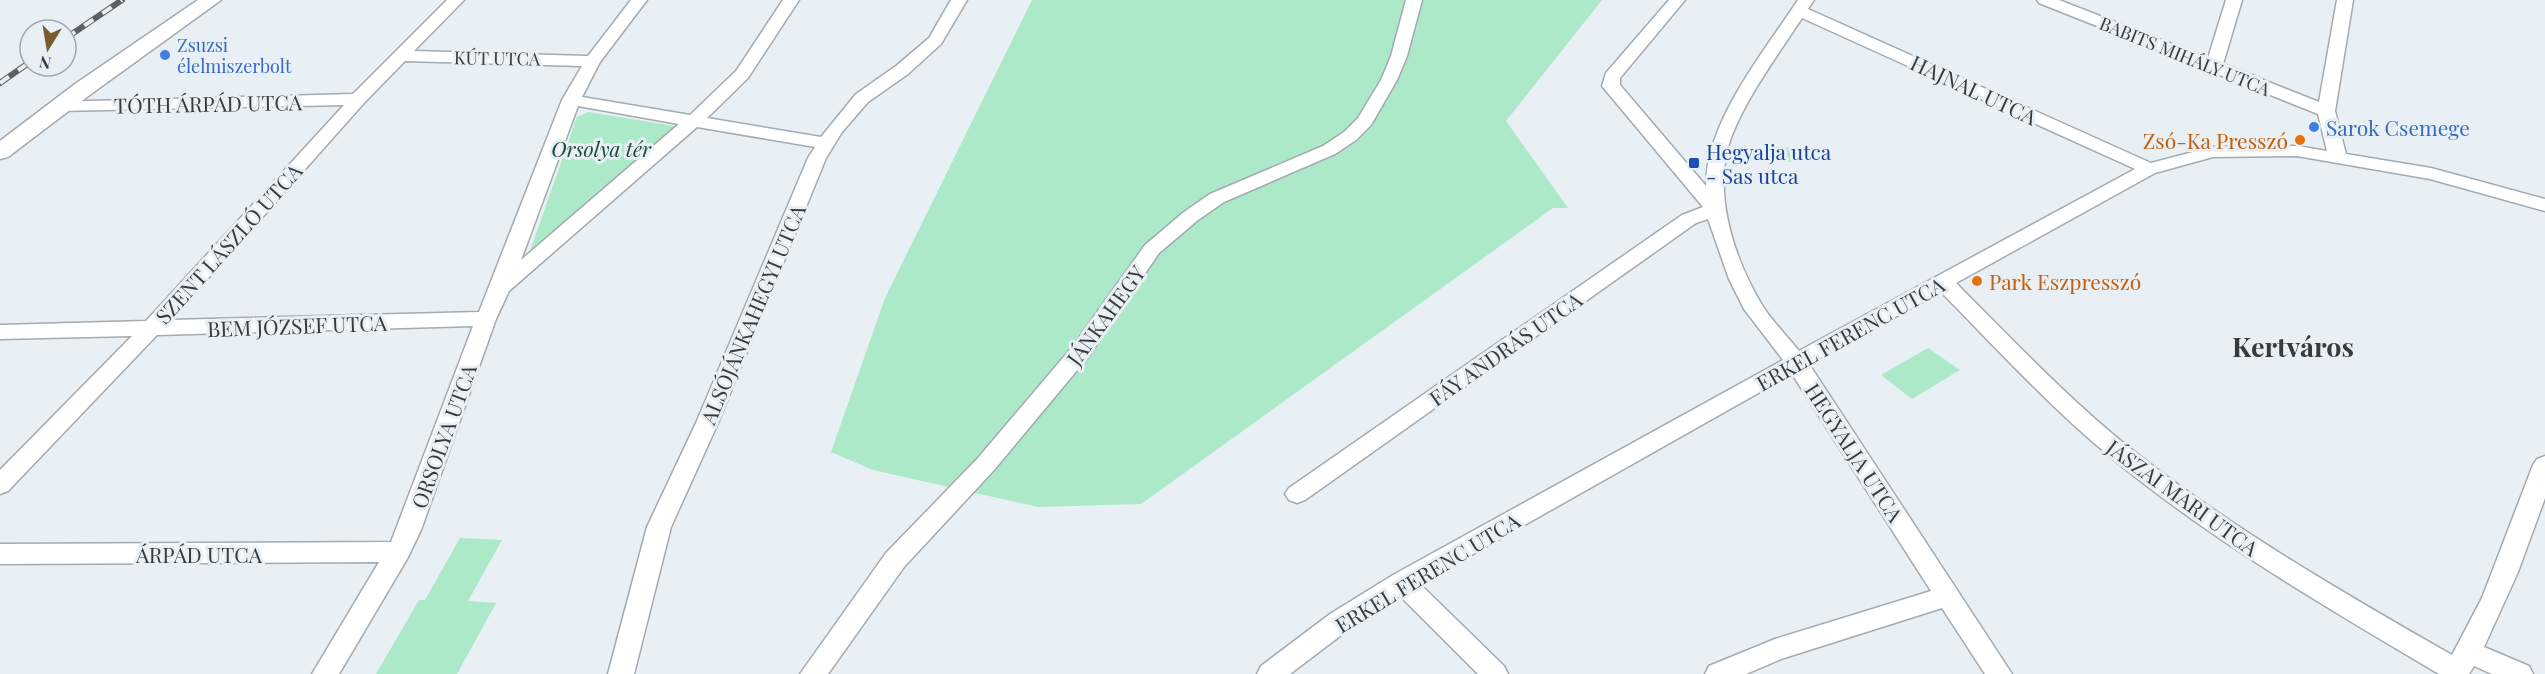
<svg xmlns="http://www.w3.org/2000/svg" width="2545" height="674" viewBox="0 0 2545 674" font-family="'Playfair Display',serif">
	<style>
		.green { fill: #abe9c8 }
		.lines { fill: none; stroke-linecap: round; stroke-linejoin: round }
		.minor-casing { stroke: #a3aab0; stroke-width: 3 }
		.major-casing { stroke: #a3aab0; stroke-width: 3 }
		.minor { fill: #fff; fill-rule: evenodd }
		.major { fill: #fff; fill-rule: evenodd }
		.rail-casing { stroke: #5d6164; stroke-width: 6 }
		.rail { stroke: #e8eff5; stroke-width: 4; stroke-dasharray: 11; stroke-linecap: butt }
		.shop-dot { fill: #3f7fe0; stroke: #e8eff5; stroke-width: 2 }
		.food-dot { fill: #e8710a; stroke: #e8eff5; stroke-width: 2 }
		.transit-dot { fill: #1a4fb4; stroke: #e8eff5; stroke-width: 2 }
		.labels { text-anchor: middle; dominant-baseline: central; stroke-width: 6; stroke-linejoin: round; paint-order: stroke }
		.far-shop-label { font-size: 18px; fill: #366cbe; stroke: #e8eff5; text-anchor: start }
		.far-street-label { font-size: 18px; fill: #383b3d; stroke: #e8eff5 }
		.street-label { font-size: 21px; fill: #383b3d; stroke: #e8eff5 }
		.shop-label { font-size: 21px; fill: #366cbe; stroke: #e8eff5; text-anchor: start }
		.food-label { font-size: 21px; fill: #c56008; stroke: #e8eff5; text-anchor: end }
		.park-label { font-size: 21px; font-style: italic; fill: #1a4f38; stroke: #e8eff5 }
		.transit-label { font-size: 21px; fill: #164399; stroke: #e8eff5; text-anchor: start }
		.district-label { font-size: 27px; font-weight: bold; fill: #383b3d; stroke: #e8eff5 }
	</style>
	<rect width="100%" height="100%" fill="#e8eff5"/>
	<g class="green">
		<polygon points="1032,0 1602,0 1506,121 1568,208 1553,208 1141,504 1038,507 873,470 831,452 885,298"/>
		<polygon points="588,112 675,126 536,252 531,248 577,117"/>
		<polygon points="1762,145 1799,149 1801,163 1763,159"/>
		<polygon points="1928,348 1960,370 1912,399 1881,375"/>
		<polygon points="460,538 502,540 468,601 496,603 457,674 376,674 419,600 425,600"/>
	</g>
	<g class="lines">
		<defs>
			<g id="minor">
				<path d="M447,0H464L414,51L588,56L631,0H647L600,62L582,97L690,115L736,71L783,0H799L748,78L707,118L821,137L856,94L896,66L929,38L951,0H967L941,44L908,74L868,102L842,132L826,158L718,423L671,527L634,674H608L647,527L696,423L808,158L815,147L697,127L509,291L496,319L421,530L407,559L339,674H312L379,562L0,564V544L391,542L473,326L157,335L8,491L0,494V470L132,336L0,339V325L146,321L344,105L59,111L53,110L50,106L53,102L353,94ZM405,61L582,66L562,100L479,312L171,320L364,103ZM578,106L679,124L521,260Z"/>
				<polygon points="1406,0 1422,0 1407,56 1397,80 1371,125 1356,140 1335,154 1224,202 1198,220 1159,253 1089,356 994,470 904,567 828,674 800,674 886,553 978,458 1073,346 1145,245 1184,212 1210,194 1323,146 1344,132 1358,118 1381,80 1391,56"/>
				<path d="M1669,0H1685L1620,78V85L1706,186C1706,121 1764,52 1798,0H1814L1808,9L2151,163L2212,147L2297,146L2327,151L2318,114L2039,3L2037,0H2059L2208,58L2226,0H2242L2223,64L2319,102L2337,0H2353L2335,111L2346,154L2431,168L2545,199V211L2430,179L2297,156L2213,157L2155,173L1956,283C2013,340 2068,399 2131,449C2231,528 2342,592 2452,655L2482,598L2533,465L2537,459L2545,456V498L2518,572L2484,647L2529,666L2533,674H2492L2474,666L2469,674H2439C2327,608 2214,542 2113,459C2051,408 1997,349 1941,292L1809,364L2012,674H1985L1942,608L1781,659L1746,674H1705L1709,666L1775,639L1931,591L1792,374L1420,584L1504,666L1508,674H1478L1400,596L1348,630L1290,674H1257L1261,666L1330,614L1393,575L1783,360L1744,309L1729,279L1708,219L1696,223L1305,500L1297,503L1289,500L1285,494L1289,488L1682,215L1703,207L1602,86L1606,73ZM1802,18L2135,169L1799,351C1787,336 1772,321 1762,305C1733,257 1711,189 1732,135C1749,93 1778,55 1802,18Z"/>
			</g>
			<polygon id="major" points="198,0 221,0 91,94 8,157 0,159 0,141 75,84"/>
		</defs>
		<use href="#minor" class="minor-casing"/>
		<use href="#major" class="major-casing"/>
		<use href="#minor" class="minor"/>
		<use href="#major" class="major"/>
		<defs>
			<g id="rail">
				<polyline points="66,38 122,0"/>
				<polyline points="0,83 30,62"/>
			</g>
		</defs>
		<use href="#rail" class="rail-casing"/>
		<use href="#rail" class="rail"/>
	</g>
	<g class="shop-dot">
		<circle cx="165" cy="55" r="6"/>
		<circle cx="2314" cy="127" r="6"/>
	</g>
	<g class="food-dot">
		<circle cx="2300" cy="140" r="6"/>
		<circle cx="1977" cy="281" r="6"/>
	</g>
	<rect class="transit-dot" x="1688" y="157" width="12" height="12" rx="3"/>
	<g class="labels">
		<g class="far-shop-label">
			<text x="177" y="45">Zsuzsi<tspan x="177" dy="21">élelmiszerbolt</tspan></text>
		</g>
		<g class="far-street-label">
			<text transform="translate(2185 56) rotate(22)">BABITS MIHÁLY UTCA</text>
			<text transform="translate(497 58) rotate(1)">KÚT UTCA</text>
		</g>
		<g class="street-label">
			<text transform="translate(1974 89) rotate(25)">HAJNAL UTCA</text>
			<text transform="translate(208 103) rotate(-1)">TÓTH ÁRPÁD UTCA</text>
			<text transform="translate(228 243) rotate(-48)">SZENT LÁSZLÓ UTCA</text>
			<text transform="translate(752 314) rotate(-67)">ALSÓJÁNKAHEGYI UTCA</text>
			<text transform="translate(1105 315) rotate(-54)">JÁNKAHEGY</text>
			<text transform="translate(297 325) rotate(-2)">BEM JÓZSEF UTCA</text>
			<text transform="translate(1850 333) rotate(-29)">ERKEL FERENC UTCA</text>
			<text transform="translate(1505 348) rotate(-35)">FÁY ANDRÁS UTCA</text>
			<text transform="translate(443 436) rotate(-70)">ORSOLYA UTCA</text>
			<text transform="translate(1855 452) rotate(57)">HEGYALJA UTCA</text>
			<text transform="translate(2183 497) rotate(36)">JÁSZAI MARI UTCA</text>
			<text x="199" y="554">ÁRPÁD UTCA</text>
			<text transform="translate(1427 572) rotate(-31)">ERKEL FERENC UTCA</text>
		</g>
		<g class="shop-label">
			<text x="2326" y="127">Sarok Csemege</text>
		</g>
		<g class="food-label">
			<text x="2288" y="140">Zsó-Ka Presszó</text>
			<text x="1989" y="281" text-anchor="start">Park Eszpresszó</text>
		</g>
		<g class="park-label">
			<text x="601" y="148">Orsolya tér</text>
		</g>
		<g class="transit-label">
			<text x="1706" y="151">Hegyalja utca<tspan x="1706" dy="24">- Sas utca</tspan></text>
		</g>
		<g class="district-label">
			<text x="2293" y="346">Kertváros</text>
		</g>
	</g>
	<g transform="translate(48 48) rotate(191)"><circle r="28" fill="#e8eff5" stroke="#a2a7ab" stroke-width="1.5"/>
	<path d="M0-4.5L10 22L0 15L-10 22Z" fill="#765c2e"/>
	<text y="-9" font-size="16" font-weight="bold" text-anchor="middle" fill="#383b3d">N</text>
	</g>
</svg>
